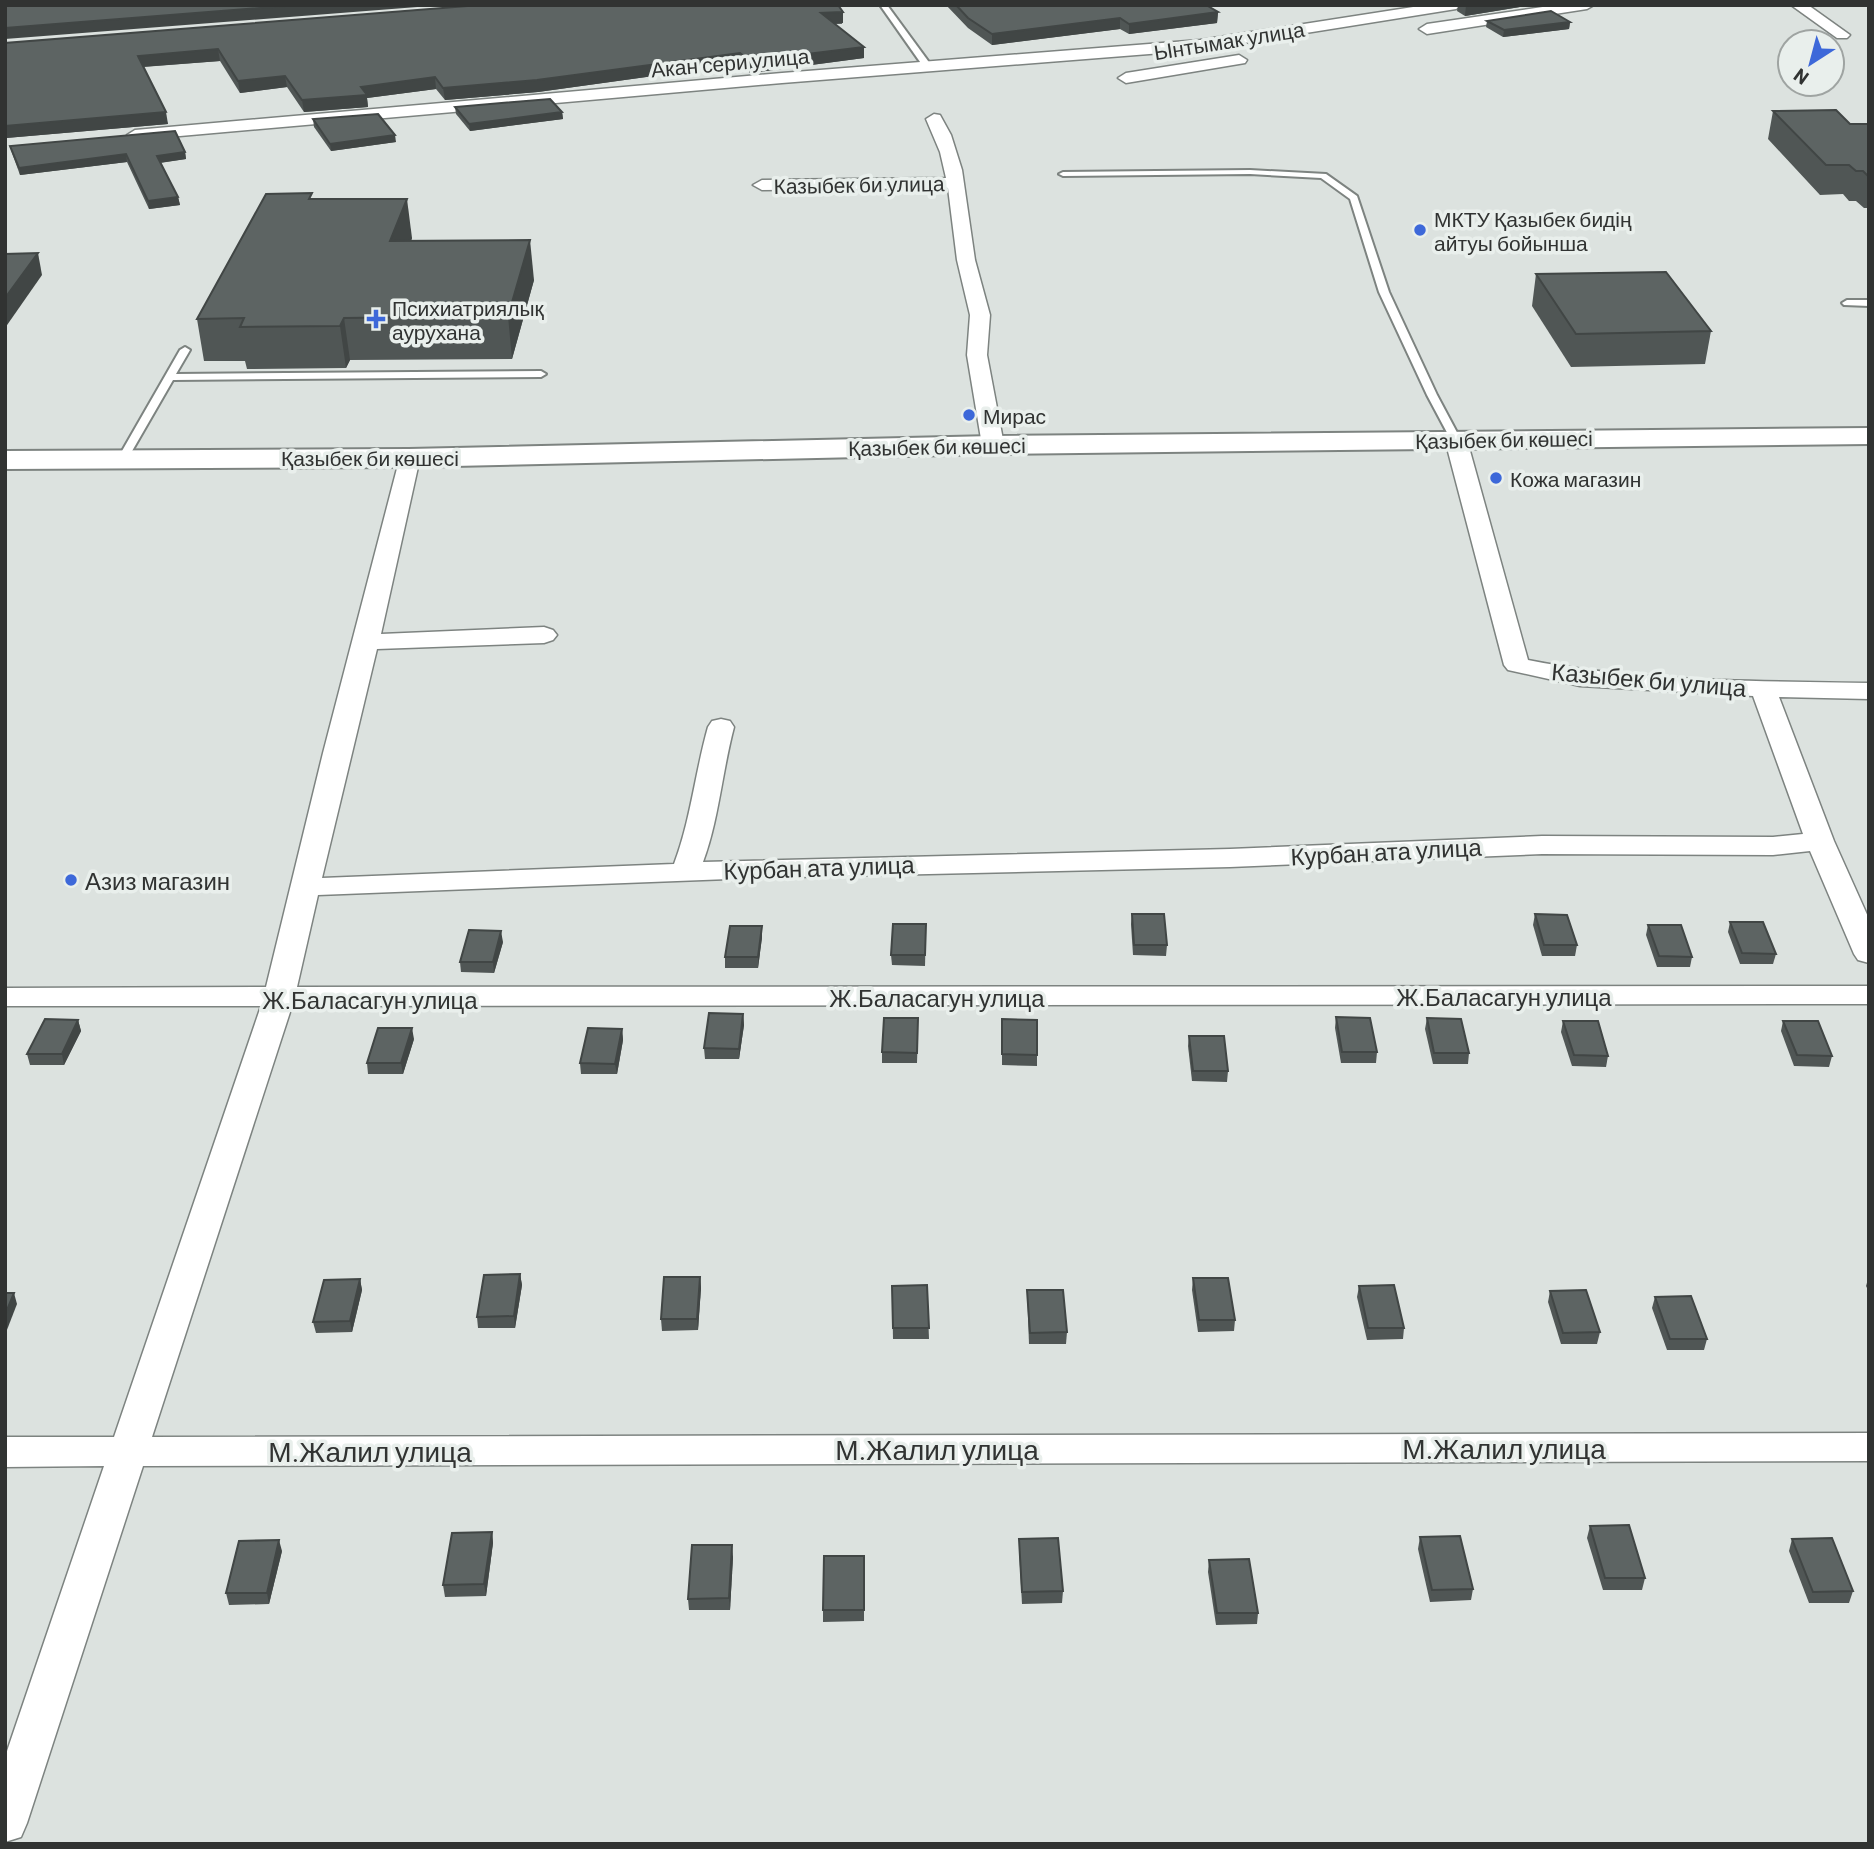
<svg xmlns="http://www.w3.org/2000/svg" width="1874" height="1849" viewBox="0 0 1874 1849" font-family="Barlow,sans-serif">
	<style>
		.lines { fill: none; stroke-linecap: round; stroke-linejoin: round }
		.lane-casing { stroke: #7d8380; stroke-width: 4 }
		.street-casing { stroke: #7d8380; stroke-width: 3 }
		.secondary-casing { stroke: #7d8380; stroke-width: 4 }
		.lane { fill: #fff; fill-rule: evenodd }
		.street { fill: #fff; fill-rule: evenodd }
		.secondary { fill: #fff; fill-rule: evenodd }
		.wall { fill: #505655 }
		.shaded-wall { fill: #414645 }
		.building { fill: #5d6463; stroke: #414645; stroke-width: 2 }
		.poi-dot { fill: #3d68d9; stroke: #e9efec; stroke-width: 2.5 }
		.labels { text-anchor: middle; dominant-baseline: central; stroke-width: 7; stroke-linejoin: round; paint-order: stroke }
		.far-street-label { font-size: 21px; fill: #313332; stroke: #e9efec }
		.far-poi-label { font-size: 21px; fill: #313332; stroke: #e9efec; text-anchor: start }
		.street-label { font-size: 24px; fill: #313332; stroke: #e9efec }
		.poi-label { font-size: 24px; fill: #313332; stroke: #e9efec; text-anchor: start }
		.near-street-label { font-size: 28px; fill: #313332; stroke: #e9efec }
	</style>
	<rect width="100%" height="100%" fill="#dce2df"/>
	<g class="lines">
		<defs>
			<g id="lane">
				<polygon points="880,5 887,5 931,65 931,69 925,69"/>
				<polygon points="1250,170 1326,174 1357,196 1389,292 1437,395 1461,440 1460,442 1452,442 1451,440 1427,395 1379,292 1350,199 1321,178 1250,174 1063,176 1059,174 1063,172"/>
				<polygon points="1847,300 1869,300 1869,306 1844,305 1842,303"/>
				<polygon points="185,347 190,350 176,374 541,371 546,374 541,377 173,380 128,458 123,461 119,460 118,458 180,350"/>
			</g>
			<g id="street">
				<polygon points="1426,5 1463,5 1456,9 1200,50 782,83 135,140 127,135 135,130 782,73 1200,40"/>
				<polygon points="1556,5 1594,5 1587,9 1427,34 1419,29 1427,24"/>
				<polygon points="1791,5 1808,5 1850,35 1847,38 1837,38"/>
				<polygon points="1239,55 1247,60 1245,63 1126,83 1118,78 1126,73"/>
				<polygon points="934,114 940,115 951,135 962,170 975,260 990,315 987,355 1004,445 1001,450 985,450 982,445 967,355 970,315 957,260 948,188 762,190 753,185 762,180 946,178 940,152 926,119"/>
				<path d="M1456,433L1464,435L1467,440L1528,660C1639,682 1756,681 1869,683V699L1779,697L1834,841L1869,919V963L1858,960L1854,954L1810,851L1773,855L1542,854L1230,867L755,878L318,895L297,987L1869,986V1004L292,1006L152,1437L1869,1433V1461L143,1466L27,1823L21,1837L5,1842V1757L104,1466L5,1467V1437H114L261,1006H5V988L266,987L323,753L401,453H417L420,458L381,634L544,627L553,630L557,635L553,640L544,643L377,649L322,878L674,864C691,819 695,773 708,727L712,721L721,719L730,721L734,727C722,772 719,819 703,862L1230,849L1542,836L1773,837L1803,834L1753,696L1580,686L1508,670L1504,665L1445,440L1448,435Z"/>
			</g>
			<polygon id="secondary" points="1869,428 1869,444 993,454 409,467 5,469 5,451 409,449 993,436"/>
		</defs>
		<use href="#lane" class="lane-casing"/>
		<use href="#street" class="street-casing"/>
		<use href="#secondary" class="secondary-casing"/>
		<use href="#lane" class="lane"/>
		<use href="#street" class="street"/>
		<use href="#secondary" class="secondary"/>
	</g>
	<g class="wall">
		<polygon points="946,5 1206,5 1218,12 1217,23 1129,34 1120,29 992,45 968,28"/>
		<polygon points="1458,5 1532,5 1465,16 1457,11"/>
		<polygon points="1487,21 1570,22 1569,29 1503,37 1486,27"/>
		<polygon points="834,23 864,47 864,58 750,73 740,64 538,92 445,100 436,89 367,98 368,107 304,112 287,87 240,93 220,61 143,67 168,124 6,138 5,137 5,43 843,23"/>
		<polygon points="455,107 562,112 563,119 470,131 456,114"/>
		<polygon points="1773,111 1850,124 1869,124 1869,208 1864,208 1856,201 1849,201 1843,194 1820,195 1768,139"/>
		<polygon points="313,119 396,142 331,151 314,127"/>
		<polygon points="10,146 185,152 186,159 160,163 178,197 180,205 149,209 127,162 20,175 12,153"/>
		<polygon points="313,199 412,238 411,241 534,280 512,359 350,360 346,368 247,369 245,361 204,361 197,319"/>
		<polygon points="1536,274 1711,331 1705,364 1571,367 1532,306"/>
		<polygon points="1132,914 1167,945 1166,956 1133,955 1131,924"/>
		<polygon points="1535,914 1577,945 1575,956 1542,956 1533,925"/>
		<polygon points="1730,922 1776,954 1773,964 1740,964 1728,932"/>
		<polygon points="926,924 925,966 892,965 891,955"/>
		<polygon points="1648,925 1692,957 1690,967 1657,967 1646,935"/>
		<polygon points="762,937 758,968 725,968 725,957"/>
		<polygon points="503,942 494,973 461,972 460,962"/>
		<polygon points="743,1014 744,1025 739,1059 705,1059 704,1048"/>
		<polygon points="1336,1017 1377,1052 1376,1063 1341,1063 1335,1028"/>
		<polygon points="1427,1018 1469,1053 1468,1064 1433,1064 1425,1029"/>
		<polygon points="1002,1019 1037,1020 1037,1066 1002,1065"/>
		<polygon points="78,1020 81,1031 64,1065 30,1065 27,1054"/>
		<polygon points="1563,1021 1608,1056 1606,1067 1572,1066 1561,1032"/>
		<polygon points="1783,1021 1832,1056 1829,1067 1794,1066 1781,1031"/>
		<polygon points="622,1029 623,1040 617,1074 581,1074 580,1063"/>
		<polygon points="918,1029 917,1063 882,1063 882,1052"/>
		<polygon points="1189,1036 1228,1071 1227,1082 1192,1081 1188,1046"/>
		<polygon points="414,1039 403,1074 368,1074 367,1063"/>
		<polygon points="520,1274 522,1285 515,1328 478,1328 477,1317"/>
		<polygon points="1869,1276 1869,1292 1866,1286"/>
		<polygon points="700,1277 701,1288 698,1330 662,1331 661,1319"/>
		<polygon points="1193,1278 1235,1320 1234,1331 1198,1332 1192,1290"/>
		<polygon points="360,1279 362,1290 352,1332 316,1333 313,1322"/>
		<polygon points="927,1285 929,1339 893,1339 892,1286"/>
		<polygon points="1359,1286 1404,1328 1403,1339 1367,1340 1357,1297"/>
		<polygon points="1027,1290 1067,1332 1066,1344 1029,1344"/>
		<polygon points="1550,1291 1600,1332 1597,1344 1561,1344 1548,1302"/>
		<polygon points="1655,1297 1707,1339 1704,1350 1667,1350 1652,1308"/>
		<polygon points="1590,1526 1645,1578 1642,1590 1603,1590 1587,1538"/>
		<polygon points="492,1532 493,1543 486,1596 445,1597 443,1585"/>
		<polygon points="1420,1537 1473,1589 1471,1600 1430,1602 1418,1549"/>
		<polygon points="1019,1539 1063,1591 1062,1603 1022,1604 1019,1550"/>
		<polygon points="1792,1539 1853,1591 1849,1603 1809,1603 1789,1551"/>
		<polygon points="282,1551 269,1604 229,1605 226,1593"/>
		<polygon points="864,1556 864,1621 823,1622 823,1610"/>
		<polygon points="733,1557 730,1610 689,1610 688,1599"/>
		<polygon points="1209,1560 1258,1613 1257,1624 1216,1625 1208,1572"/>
	</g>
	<g class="shaded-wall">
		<polygon points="299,5 443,5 5,39 5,28"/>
		<polygon points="1466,5 1532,5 1465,16"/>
		<polygon points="843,12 843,23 821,25 821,13"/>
		<polygon points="1218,12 1217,23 1129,34 1129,24"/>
		<polygon points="1120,18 1120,29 992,45 992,34"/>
		<polygon points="1570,22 1569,29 1503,37 1504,30"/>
		<polygon points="864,47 864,58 750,73 750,61"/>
		<polygon points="218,49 220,61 140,67 138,56"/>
		<polygon points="740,53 740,64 538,92 445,100 443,88"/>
		<polygon points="285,76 287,87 240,93 238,81"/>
		<polygon points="435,77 436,89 367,98 368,107 304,112 302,100 361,87"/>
		<polygon points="166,112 168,124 6,138 5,136 5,126"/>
		<polygon points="562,112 563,119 470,131 469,124"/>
		<polygon points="395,135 396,142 331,151 330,144"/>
		<polygon points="185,152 186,159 158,163 157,156"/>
		<polygon points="126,154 127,162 20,175 19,168"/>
		<polygon points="178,197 180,205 149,209 148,201"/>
		<polygon points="407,199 412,238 395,281 390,241"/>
		<polygon points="530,240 534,280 512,359 508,316"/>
		<polygon points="38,253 42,275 5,328 5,298"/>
		<polygon points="344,318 350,360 346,368 340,326"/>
		<polygon points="762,926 762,937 758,968 758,957"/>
		<polygon points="501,931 503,942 494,973 493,962"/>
		<polygon points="743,1014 744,1025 739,1059 739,1049"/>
		<polygon points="78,1020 81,1031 64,1065 62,1054"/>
		<polygon points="412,1028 414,1039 403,1074 401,1063"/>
		<polygon points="622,1029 623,1040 617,1074 615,1064"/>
		<polygon points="520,1274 522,1285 515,1328 514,1316"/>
		<polygon points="700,1277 701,1288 698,1330 697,1319"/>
		<polygon points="360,1279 362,1290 352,1332 350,1321"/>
		<polygon points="14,1293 17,1304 5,1335 5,1315"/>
		<polygon points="492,1532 493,1543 486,1596 484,1584"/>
		<polygon points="279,1540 282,1551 269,1604 267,1593"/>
		<polygon points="732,1545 733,1557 730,1610 729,1598"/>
	</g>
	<g class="building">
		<polygon points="5,5 299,5 5,28"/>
		<polygon points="480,5 838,5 843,12 821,13 864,47 750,61 740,53 537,80 443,88 435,77 361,87 367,95 302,100 285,76 238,81 218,49 138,56 166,112 5,126 5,43"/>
		<polygon points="956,5 1206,5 1218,12 1129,24 1120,18 992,34 968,18"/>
		<polygon points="1551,11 1570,22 1504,30 1487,21"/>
		<polygon points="550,99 562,112 469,124 455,107"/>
		<polygon points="1836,110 1850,124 1869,124 1869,177 1863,171 1856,171 1849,165 1826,165 1773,111"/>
		<polygon points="378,114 395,135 330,144 313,119"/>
		<polygon points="175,131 185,152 157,156 178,197 148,201 126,154 19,168 10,146"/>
		<polygon points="312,193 309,199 407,199 390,241 530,240 508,316 344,318 340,326 240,327 244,318 197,319 266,194"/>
		<polygon points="38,253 5,298 5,254"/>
		<polygon points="1666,272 1711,331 1576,334 1536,274"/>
		<polygon points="1132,914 1164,914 1167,945 1134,945"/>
		<polygon points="1535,914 1567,915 1577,945 1544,945"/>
		<polygon points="1730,922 1763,922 1776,954 1742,953"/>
		<polygon points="893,924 926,924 925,955 891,955"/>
		<polygon points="1648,925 1681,925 1692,957 1659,956"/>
		<polygon points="730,926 762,926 758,957 725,957"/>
		<polygon points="469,930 501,931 493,962 460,962"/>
		<polygon points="709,1013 743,1014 739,1049 704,1048"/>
		<polygon points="1336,1017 1370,1018 1377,1052 1342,1052"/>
		<polygon points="884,1018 918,1018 917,1053 882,1052"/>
		<polygon points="1427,1018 1461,1019 1469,1053 1434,1053"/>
		<polygon points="45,1019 78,1020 62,1054 27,1054"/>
		<polygon points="1002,1019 1037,1020 1037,1055 1002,1054"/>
		<polygon points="1563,1021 1598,1021 1608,1056 1574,1055"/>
		<polygon points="1783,1021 1818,1021 1832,1056 1797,1055"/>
		<polygon points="378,1028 412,1028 401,1063 367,1063"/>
		<polygon points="588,1028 622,1029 615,1064 580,1063"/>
		<polygon points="1189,1036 1224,1036 1228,1071 1193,1071"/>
		<polygon points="520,1274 514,1316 477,1317 484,1275"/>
		<polygon points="664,1277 700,1277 697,1319 661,1319"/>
		<polygon points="1193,1278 1228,1278 1235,1320 1199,1320"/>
		<polygon points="360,1279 350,1321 313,1322 324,1280"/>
		<polygon points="927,1285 929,1328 893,1328 892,1286"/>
		<polygon points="1394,1285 1404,1328 1368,1328 1359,1286"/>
		<polygon points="1027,1290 1063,1290 1067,1332 1030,1333"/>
		<polygon points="1586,1290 1600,1332 1563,1333 1550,1291"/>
		<polygon points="5,1293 14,1293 5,1315"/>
		<polygon points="1691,1296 1707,1339 1670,1339 1655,1297"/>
		<polygon points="1629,1525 1645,1578 1605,1578 1590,1526"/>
		<polygon points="492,1532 484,1584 443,1585 452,1533"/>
		<polygon points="1460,1536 1473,1589 1432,1590 1420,1537"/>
		<polygon points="1058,1538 1063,1591 1022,1592 1019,1539"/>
		<polygon points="1832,1538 1853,1591 1813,1592 1792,1539"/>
		<polygon points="279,1540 267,1593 226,1593 239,1541"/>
		<polygon points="692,1545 732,1545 729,1598 688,1599"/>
		<polygon points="824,1556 864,1556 864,1610 823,1610"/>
		<polygon points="1249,1559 1258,1613 1217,1613 1209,1560"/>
	</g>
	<g class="poi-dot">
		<circle cx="1420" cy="230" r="7"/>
		<path d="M372.5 308.5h7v7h7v7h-7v7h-7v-7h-7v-7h7z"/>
		<circle cx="969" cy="415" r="7"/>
		<circle cx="1496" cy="478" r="7"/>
		<circle cx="71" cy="880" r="7"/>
	</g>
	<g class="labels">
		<g class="far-street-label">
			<text transform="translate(1229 40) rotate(-9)">Ынтымак улица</text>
			<text transform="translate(730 62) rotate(-5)">Акан сери улица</text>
			<text transform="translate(859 184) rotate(-1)">Казыбек би улица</text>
			<text transform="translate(1504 439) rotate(-1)">Қазыбек би көшесі</text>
			<text transform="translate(937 446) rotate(-1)">Қазыбек би көшесі</text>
			<text x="370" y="457">Қазыбек би көшесі</text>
		</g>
		<g class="far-poi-label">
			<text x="1434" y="218">МКТУ Қазыбек бидің<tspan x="1434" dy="24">айтуы бойынша</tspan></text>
			<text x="392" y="307">Психиатриялық<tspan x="392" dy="24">аурухана</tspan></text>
			<text x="983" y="415">Мирас</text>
			<text x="1510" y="478">Кожа магазин</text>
		</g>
		<g class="street-label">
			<text transform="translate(1649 679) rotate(5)">Казыбек би улица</text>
			<text transform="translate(1386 851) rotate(-3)">Курбан ата улица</text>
			<text transform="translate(819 867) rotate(-2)">Курбан ата улица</text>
			<text x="1504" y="996">Ж.Баласагун улица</text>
			<text x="937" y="997">Ж.Баласагун улица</text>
			<text x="370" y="999">Ж.Баласагун улица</text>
		</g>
		<g class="poi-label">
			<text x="85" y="880">Азиз магазин</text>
		</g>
		<g class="near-street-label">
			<text x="1504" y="1448">М.Жалил улица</text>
			<text x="937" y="1449">М.Жалил улица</text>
			<text x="370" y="1451">М.Жалил улица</text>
		</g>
	</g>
	<rect width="1874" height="1849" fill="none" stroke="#313332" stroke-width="14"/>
	<g transform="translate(1811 63) rotate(216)"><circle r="33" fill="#e9efec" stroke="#9fa4a2" stroke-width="2"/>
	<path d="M0-5L12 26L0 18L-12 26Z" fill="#3d68d9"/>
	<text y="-10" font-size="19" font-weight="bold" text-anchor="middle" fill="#313332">N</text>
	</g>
</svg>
